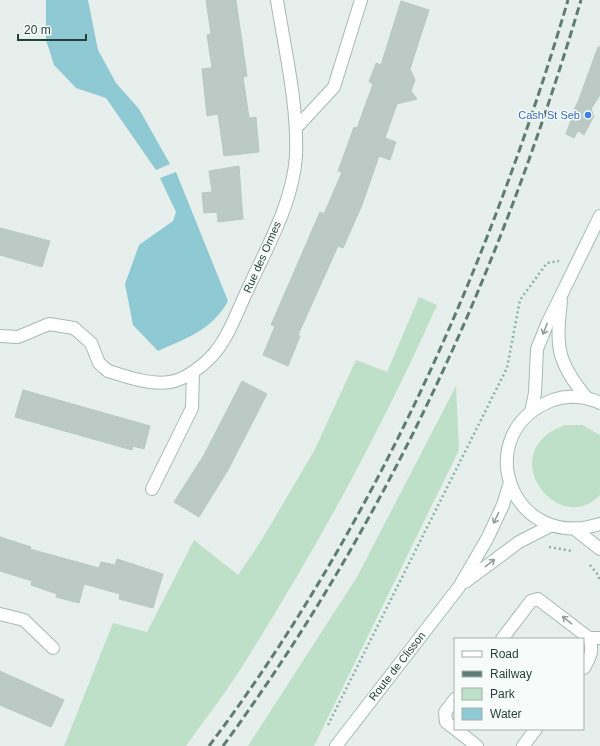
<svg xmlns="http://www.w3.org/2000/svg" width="600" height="746" viewBox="0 0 600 746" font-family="Helvetica,sans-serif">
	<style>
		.green { fill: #bfe0c8 }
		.water { fill: #8ec9d4 }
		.building { fill: #bbcac4; stroke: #b8c9c2 }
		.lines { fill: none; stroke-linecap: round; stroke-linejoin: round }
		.service-casing { stroke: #a8b8b2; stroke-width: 14 }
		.minor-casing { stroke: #a8b8b2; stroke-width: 14 }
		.secondary-casing { stroke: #a4bbb3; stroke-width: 14 }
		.path { stroke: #86b3a5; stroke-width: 2.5; stroke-dasharray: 2 3; stroke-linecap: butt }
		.service { stroke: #fff; stroke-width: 12 }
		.minor { stroke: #fff; stroke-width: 12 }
		.secondary { stroke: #fff; stroke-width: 12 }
		.rail { stroke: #5f7d75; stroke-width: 3; stroke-dasharray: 8 4; stroke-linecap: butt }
		.oneway { stroke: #92a09c }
		.shop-dot { fill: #3f7fe0; stroke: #f7fbf9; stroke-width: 1.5 }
		.labels { text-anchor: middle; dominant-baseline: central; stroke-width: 3; stroke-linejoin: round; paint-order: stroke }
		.shop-label { font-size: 11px; fill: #366cbe; stroke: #f7fbf9; text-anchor: end }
		.street-label { font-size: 11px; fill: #24423a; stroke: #f7fbf9 }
	</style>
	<rect width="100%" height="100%" fill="#e6efeb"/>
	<g class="green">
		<path d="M419,297L437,305C383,426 320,542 250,654C231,686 208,715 186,746H64L113,623L147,632L194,540L238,575L261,541L314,451L356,360L387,372Z"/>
		<polygon points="456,386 459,450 314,746 248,746 357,577"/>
		<path d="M565,425H582L600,435V495C559,539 491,452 565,425Z"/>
	</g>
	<g class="water">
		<polygon points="46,0 88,0 98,50 116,83 139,109 170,164 156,170 106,98 76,88 54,65 46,40"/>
		<path d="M176,172L228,301C212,330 187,338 158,351L133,325L125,284L139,245L173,221L176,212L160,178Z"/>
	</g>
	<g class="building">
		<polygon points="206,0 236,0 247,76 243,77 249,118 256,117 259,152 224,156 218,114 207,116 202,69 212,68 207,35 211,34"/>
		<polygon points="401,1 429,10 410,69 415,80 411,91 417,99 397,104 385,138 396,142 390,160 379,156 362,205 343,248 338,246 298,335 300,336 288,366 263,355 275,326 271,325 320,212 324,214 342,172 338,171 345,152 354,127 357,128 373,84 369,82 376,63 381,65"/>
		<polygon points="598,47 600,47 600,95 591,109 594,116 584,135 578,131 574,138 566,134 571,120 569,119 578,102"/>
		<polygon points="239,166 243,219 218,222 217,212 204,213 202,193 212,192 209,171"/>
		<polygon points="0,228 50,241 42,267 0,255"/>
		<polygon points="242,381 267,394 228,470 199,517 174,502 204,455"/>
		<polygon points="23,390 150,426 144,449 133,446 132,450 15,417"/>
		<polygon points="0,537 31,547 30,549 99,568 101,562 115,565 117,559 163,574 153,608 119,599 120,594 84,584 79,603 56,597 57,594 31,585 32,581 0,571"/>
		<polygon points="0,671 64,700 51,727 0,705"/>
	</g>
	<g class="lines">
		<defs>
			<g id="service">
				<polyline points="0,336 18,337 49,324 74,328 91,343 99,363 108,371"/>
				<polyline points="502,639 531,601 538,599 589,638 600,638"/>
				<path d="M584,668C590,657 594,651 589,638"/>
				<polyline points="455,699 445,712 446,722 477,746"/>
				<polyline points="523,746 536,729"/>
			</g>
			<g id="minor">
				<polyline points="296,128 334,87 361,0"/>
				<path d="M108,371C128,377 149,385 170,382C183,380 199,369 209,359C227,342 236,314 247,291C266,249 293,203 296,156C298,104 285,51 277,0"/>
				<polyline points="152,489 192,408 193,372"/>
				<polyline points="576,530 600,549"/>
				<polyline points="0,614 24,620 53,648"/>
			</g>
			<g id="secondary">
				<path d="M561,301C556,346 556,361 586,397"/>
				<path d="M600,403C586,396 568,395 553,400C469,431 509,553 600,524"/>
				<polyline points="531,412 535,393 537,349 548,322 600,216"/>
				<polyline points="465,582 519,542 550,526"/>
				<polyline points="336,746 459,587 487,539 503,505 510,482"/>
			</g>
		</defs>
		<use href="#service" class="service-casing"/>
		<use href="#minor" class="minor-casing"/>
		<use href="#secondary" class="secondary-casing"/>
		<g class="path">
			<polyline points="549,547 572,551"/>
			<polyline points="590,565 598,575 600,582"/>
			<polyline points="328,725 507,368 520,300 547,263 559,261"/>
		</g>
		<use href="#service" class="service"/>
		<use href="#minor" class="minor"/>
		<use href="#secondary" class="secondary"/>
		<g class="rail">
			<path d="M209,746C375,526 490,264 568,0"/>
			<path d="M223,746C390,518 501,270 581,0"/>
		</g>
	</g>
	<defs><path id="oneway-shaft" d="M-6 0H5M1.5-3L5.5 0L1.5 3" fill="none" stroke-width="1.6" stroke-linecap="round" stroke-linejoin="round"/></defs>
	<g class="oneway">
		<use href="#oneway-shaft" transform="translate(545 329) rotate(111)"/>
		<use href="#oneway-shaft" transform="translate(496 518) rotate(116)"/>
		<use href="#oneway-shaft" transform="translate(490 563) rotate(-38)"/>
		<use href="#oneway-shaft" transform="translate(567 620) rotate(-141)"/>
	</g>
	<circle class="shop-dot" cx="588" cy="115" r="4"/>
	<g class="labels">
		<g class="shop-label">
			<text x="580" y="115">Cash St Seb</text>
		</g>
		<g class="street-label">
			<text transform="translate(262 257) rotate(-66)">Rue des Ormes</text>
			<text transform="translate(397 666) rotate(-52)">Route de Clisson</text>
		</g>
	</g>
	<rect x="454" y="638" width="130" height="92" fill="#f7fbf9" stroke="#a3b1ad"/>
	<rect x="462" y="651" width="20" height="6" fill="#ffffff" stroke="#a3b1ad"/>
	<text x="490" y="658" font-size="12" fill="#24423a">Road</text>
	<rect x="462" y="671" width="20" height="6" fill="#5f7d75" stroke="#a3b1ad"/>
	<text x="490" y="678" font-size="12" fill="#24423a">Railway</text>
	<rect x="462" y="688" width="20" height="12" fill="#bfe0c8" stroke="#a3b1ad"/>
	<text x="490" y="698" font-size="12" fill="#24423a">Park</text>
	<rect x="462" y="708" width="20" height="12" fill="#8ec9d4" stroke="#a3b1ad"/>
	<text x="490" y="718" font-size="12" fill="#24423a">Water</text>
	<path d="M18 34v6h68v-6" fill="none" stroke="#24423a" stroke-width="2"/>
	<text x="24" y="34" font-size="12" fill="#24423a" stroke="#f7fbf9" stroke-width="3" paint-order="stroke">20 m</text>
</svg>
